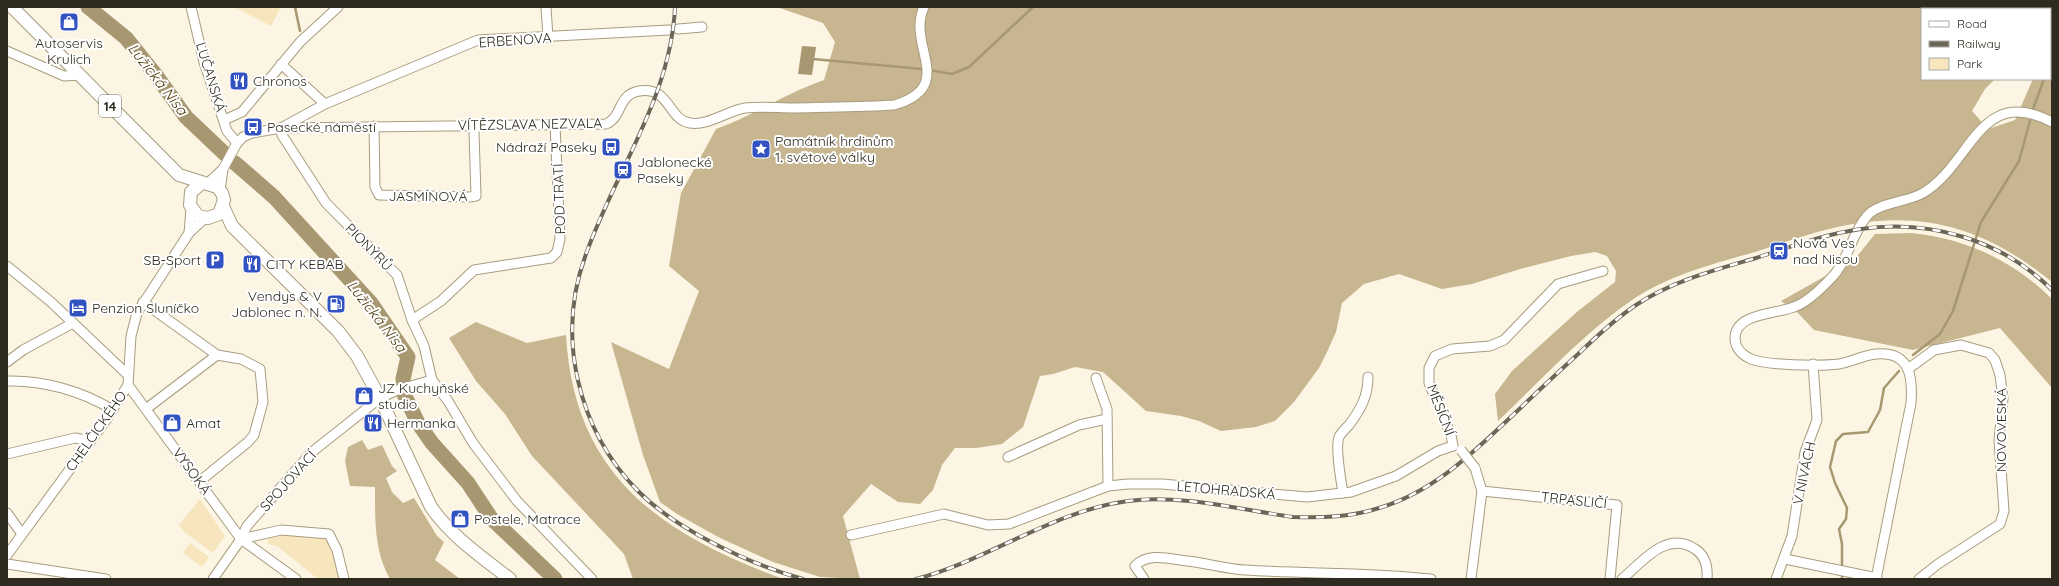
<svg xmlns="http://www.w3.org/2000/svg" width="2059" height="586" viewBox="0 0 2059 586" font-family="Quicksand,sans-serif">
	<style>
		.green { fill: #f7e5bd }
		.forest { fill: #c7b68f; fill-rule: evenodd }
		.water { fill: #a89872 }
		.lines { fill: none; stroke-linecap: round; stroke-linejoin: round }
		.stream { stroke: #a89872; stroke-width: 2.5 }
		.river { stroke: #a89872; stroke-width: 15 }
		.minor-casing { stroke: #a89c7f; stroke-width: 11 }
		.major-casing { stroke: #a89c7f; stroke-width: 14 }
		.minor { stroke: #fff; stroke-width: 9 }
		.major { stroke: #fff; stroke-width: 12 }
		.rail-casing { stroke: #6c6659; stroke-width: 4 }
		.rail { stroke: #fff; stroke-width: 2.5; stroke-dasharray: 8; stroke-linecap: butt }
		.minor-bridge-casing { stroke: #a89c7f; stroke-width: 11; stroke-linecap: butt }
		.minor-bridge { stroke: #fff; stroke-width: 9 }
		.labels { text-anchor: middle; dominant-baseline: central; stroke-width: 4; stroke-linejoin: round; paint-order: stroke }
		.shield { fill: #fff; stroke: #6e6b63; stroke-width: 1 }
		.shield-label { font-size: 13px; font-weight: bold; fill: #302b20 }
		.street-label { font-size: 14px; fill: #302b20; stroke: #fff }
		.poi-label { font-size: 14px; fill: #302b20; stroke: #fff; text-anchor: start }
		.water-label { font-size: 15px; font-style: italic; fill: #544211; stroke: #fff }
	</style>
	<rect width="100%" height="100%" fill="#fdf5e3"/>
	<g class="green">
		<polygon points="234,7 281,7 271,26"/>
		<polygon points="200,499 225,536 213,553 183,531 179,525"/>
		<polygon points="280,534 326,538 333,550 340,579 318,579 277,546 267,544 269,536"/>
		<polygon points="190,543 209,557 202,567 183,553"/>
	</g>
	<g class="forest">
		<path d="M777,7H2052V282C1993,234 1935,212 1859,223C1824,228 1789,241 1755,252C1713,264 1669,275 1632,300C1585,332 1539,382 1498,421L1495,394L1512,371L1578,311L1615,282L1616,271L1607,256L1595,252L1571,256L1520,269L1472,284L1442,289L1399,274L1364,284L1342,303L1336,332L1327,352L1319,368L1294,402L1275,421L1256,427L1221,431L1199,421L1181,416L1146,411L1103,372L1075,367L1053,374L1040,376L1023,427L1002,444L976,448H955L942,465L933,490L920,504L898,502L871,484L843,516L860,579L820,577L773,562L720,538L677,514L660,502L643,455L611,342L669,369L699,291L669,266L681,193L716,129C753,116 786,93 824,80L835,42L823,23ZM1922,9H2050V79H2033L2015,120L1988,129L1972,111L1985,89L1995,79H1922Z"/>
		<path d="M1911,233C1965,238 2014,261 2052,299V388L2000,328L1913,350L1814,330L1798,313L1781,301L1854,260L1875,234Z"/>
		<path d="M476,322L527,343L566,335C574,476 661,534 783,579H633L624,554L532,456L505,414L476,381L449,338Z"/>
		<path d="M362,440L368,450L382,445L392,466L397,471L386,478L392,492L403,503L414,498L437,536L444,542L435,560L460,579H390C374,551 375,519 375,487L350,486L345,461L348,447Z"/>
	</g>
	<polygon class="water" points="802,46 816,47 812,75 798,74"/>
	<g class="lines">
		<g class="stream">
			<polyline points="295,7 300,31"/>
			<polyline points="813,59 922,69"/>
			<polyline points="2050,66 2052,62"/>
			<polyline points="929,70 952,74 969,67 1033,7"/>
			<polyline points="2032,112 2044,79"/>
			<polyline points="1913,355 1940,334 1953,311 1981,222 2019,161 2031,117"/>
			<polyline points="1842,579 1842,544 1839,529 1846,519 1847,508 1835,483 1830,467 1836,441 1843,434 1868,432 1880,410 1884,388 1899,371"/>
		</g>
		<g class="river">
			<polyline points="88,7 126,38 155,74 186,117 225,154"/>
			<polyline points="235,163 274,197 371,303 408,357 403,379 404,394 418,423 432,443 468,483 491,518 555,579"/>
		</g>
		<defs>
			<g id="minor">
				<polyline points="191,7 204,62 227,131 237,143"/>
				<polyline points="546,7 548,37"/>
				<polyline points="678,29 702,27"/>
				<polyline points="7,51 64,76 80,75"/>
				<polyline points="281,64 325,104"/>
				<polyline points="224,120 242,112 300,42 338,7"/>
				<polyline points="374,126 375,187 379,195 470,197 476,196 474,132 476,125"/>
				<path d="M281,128L606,124C623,117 617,95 639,91C670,86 668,120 690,123C708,126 727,111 745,108C761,106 778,108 794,108C827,107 861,107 894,105C958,86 906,46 924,7"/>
				<polyline points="281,128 282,135 326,203 397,275 412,320 424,346 432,380 448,401 473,443 517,501 592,579"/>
				<polyline points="208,183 223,169"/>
				<polyline points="220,191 223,169 237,143 243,137 252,133 281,128 325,104 478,40 669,30"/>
				<polyline points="189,233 191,209"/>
				<polyline points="7,266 51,302 128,375"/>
				<polyline points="143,302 217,355 241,359 260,369 263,402 254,435 248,442 200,481"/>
				<polyline points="412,320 441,301 474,270 551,258 557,252 560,239 555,124"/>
				<polyline points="7,362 23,350 73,323"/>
				<polyline points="1908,369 1934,350 1961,345 1989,353 1995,360 2000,375 2003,399 1999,440 2004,511 2000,524 1938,564 1919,579"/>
				<polyline points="1096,378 1107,409 1108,486"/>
				<path d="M7,381C43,380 82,391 113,410"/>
				<polyline points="128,385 241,539 296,579"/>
				<polyline points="146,409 217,355"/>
				<polyline points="1453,446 1451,435 1429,383 1429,368 1435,356 1452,349 1490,346 1504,340 1558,284 1603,271"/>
				<polyline points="7,454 75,438 91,441"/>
				<polyline points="1008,457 1079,425 1107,419"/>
				<polyline points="1482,491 1617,505 1610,579"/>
				<path d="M1343,493C1341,481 1335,447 1339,437C1341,433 1346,428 1349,425C1361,409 1368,396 1368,377"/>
				<polyline points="7,513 22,534"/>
				<polyline points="851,535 944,514 988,525 1009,524 1108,486 1128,484 1162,484 1307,497 1351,492 1396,476 1438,451 1453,446"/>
				<polyline points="241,539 281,530 329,534 337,550 344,579"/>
				<polyline points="7,555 106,420 128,385 131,336 137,313 189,233 205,218"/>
				<polyline points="1785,559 1877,578"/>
				<polyline points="7,564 106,579"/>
				<polyline points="213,579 241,539 247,526 312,452 380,398 400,389 432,380"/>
				<path d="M1144,579L1135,566C1148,552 1170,559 1187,561C1206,563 1227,569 1245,570C1307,574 1369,572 1431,579"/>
				<polyline points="1471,579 1482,491 1475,468"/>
				<path d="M1622,579C1643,561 1667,530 1695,549C1706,556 1708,567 1707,579"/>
				<polyline points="1776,579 1792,536 1805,452 1817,420 1813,364"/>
				<path d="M1876,579L1911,403C1913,377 1910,351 1876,354C1864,355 1851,362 1839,364C1821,366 1764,366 1749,358C1741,354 1735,347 1735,338C1735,313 1777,314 1794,307C1808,302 1824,286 1834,275C1849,258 1852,233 1867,216C1877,203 1908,202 1923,193C1972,164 1979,84 2052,122"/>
			</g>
			<g id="major">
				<polyline points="12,7 179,175 217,187 222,193 224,200 219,214 208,218 198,216 190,205 191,192 202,183"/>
				<path d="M223,206L232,226L338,331L357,356L380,398L431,507C452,537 482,557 510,579"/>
			</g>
		</defs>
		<use href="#minor" class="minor-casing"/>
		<use href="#major" class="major-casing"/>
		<use href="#minor" class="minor"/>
		<use href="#major" class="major"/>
		<defs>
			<g id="rail">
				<path d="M675,7C671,98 614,173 585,257C556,337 578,430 638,491C675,529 751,565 803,579"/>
				<path d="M916,579C989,560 1052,511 1128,501C1181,494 1241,510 1293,517C1323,518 1351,517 1379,508C1433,492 1473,453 1513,415C1534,395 1555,375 1576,356C1595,338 1614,320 1636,305C1672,281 1715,270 1756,258C1790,247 1825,234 1861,229C1930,219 2002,240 2052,290"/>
			</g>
		</defs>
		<use href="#rail" class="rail-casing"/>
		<use href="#rail" class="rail"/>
		<defs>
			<polyline id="minor-bridge" points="1461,450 1475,468"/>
		</defs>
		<use href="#minor-bridge" class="minor-bridge-casing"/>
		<use href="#minor-bridge" class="minor-bridge"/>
	</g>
	<defs>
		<symbol id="shop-square" viewBox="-11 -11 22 22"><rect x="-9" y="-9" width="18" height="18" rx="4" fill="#3252c2" stroke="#fff"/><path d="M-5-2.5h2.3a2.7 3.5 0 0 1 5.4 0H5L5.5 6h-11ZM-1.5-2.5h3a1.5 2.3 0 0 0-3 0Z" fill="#fff"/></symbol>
		<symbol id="restaurant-square" viewBox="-11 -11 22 22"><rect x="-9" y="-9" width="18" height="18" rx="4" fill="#3252c2" stroke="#fff"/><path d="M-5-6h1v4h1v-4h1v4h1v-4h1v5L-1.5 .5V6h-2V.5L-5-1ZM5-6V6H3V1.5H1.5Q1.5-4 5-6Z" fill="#fff"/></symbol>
		<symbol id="bus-square" viewBox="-11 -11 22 22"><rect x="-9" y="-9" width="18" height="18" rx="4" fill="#3252c2" stroke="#fff"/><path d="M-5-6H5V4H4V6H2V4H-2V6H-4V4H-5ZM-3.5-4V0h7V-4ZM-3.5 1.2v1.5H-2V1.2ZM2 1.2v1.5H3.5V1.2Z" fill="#fff"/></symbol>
		<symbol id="sight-square" viewBox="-11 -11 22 22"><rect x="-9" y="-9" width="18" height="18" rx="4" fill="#3252c2" stroke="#fff"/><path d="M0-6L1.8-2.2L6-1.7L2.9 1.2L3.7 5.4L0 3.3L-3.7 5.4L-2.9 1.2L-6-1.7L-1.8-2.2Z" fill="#fff"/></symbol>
		<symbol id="station-square" viewBox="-11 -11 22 22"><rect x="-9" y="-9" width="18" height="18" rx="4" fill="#3252c2" stroke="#fff"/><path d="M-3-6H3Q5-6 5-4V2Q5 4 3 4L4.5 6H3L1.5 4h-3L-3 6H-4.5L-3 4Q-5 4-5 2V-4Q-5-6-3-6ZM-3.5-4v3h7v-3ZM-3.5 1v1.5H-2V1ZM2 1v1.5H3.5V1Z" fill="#fff"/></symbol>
		<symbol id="parking-square" viewBox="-11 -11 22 22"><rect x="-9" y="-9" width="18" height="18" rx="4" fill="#3252c2" stroke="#fff"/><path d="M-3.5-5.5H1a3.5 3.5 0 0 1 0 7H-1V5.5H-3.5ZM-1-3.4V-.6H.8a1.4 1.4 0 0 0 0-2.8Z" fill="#fff"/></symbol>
		<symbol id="fuel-square" viewBox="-11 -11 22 22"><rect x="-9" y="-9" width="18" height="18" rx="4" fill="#3252c2" stroke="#fff"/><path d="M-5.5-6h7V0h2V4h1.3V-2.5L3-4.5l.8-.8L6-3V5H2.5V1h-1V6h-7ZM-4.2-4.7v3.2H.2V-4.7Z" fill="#fff"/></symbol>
		<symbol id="hotel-square" viewBox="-11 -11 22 22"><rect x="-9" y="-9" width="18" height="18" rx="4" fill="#3252c2" stroke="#fff"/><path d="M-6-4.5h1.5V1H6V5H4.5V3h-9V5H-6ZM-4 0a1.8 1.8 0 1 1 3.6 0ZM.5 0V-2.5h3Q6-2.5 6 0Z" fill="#fff"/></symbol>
	</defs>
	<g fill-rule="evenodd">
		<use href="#shop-square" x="58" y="11" width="22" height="22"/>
		<use href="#restaurant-square" x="228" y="70" width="22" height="22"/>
		<use href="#bus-square" x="242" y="116" width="22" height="22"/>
		<use href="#bus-square" x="600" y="136" width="22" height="22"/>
		<use href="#sight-square" x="750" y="138" width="22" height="22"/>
		<use href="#station-square" x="612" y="159" width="22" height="22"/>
		<use href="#station-square" x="1768" y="240" width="22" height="22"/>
		<use href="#parking-square" x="204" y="249" width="22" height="22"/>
		<use href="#restaurant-square" x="241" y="253" width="22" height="22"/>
		<use href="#fuel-square" x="325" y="293" width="22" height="22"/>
		<use href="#hotel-square" x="67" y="297" width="22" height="22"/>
		<use href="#shop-square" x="353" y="385" width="22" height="22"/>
		<use href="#shop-square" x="161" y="412" width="22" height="22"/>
		<use href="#restaurant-square" x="362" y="412" width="22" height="22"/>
		<use href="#shop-square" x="449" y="508" width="22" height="22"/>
	</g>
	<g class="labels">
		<rect class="shield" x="99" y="95" width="22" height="22" rx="3"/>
		<g class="shield-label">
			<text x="110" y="106">14</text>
		</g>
		<g class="street-label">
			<text transform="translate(515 40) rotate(-4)">ERBENOVA</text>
			<text transform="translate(211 77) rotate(73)">LUČANSKÁ</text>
			<text transform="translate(530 124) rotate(-1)">VÍTĚZSLAVA NEZVALA</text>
			<text x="428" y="196">JASMÍNOVÁ</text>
			<text transform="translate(559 199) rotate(-92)">POD TRATÍ</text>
			<text transform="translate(369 247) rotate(45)">PIONÝRŮ</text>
			<text transform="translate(1441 410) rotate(69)">MĚSÍČNÍ</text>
			<text transform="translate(2001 430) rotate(-90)">NOVOVESKÁ</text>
			<text transform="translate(96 431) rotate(-55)">CHELČICKÉHO</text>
			<text transform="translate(192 471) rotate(54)">VYSOKÁ</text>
			<text transform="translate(1804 473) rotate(-78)">V NIVÁCH</text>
			<text transform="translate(288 481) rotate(-48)">SPOJOVACÍ</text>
			<text transform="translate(1226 490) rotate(5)">LETOHRADSKÁ</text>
			<text transform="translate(1574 500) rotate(6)">TRPASLIČÍ</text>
		</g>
		<g class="poi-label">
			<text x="69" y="43" text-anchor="middle">Autoservis<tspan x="69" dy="16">Krulich</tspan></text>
			<text x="253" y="81">Chronos</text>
			<text x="267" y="127">Pasecké náměstí</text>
			<text x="775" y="141">Památník hrdinům<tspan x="775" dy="16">1. světové války</tspan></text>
			<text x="597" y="147" text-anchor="end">Nádraží Paseky</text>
			<text x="637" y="162">Jablonecké<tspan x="637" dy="16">Paseky</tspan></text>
			<text x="1793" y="243">Nová Ves<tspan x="1793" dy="16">nad Nisou</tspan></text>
			<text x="201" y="260" text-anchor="end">SB-Sport</text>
			<text x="266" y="264">CITY KEBAB</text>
			<text x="322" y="296" text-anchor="end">Vendys &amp; V<tspan x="322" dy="16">Jablonec n. N.</tspan></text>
			<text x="92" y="308">Penzion Sluníčko</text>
			<text x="378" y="388">JZ Kuchyňské<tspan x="378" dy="16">studio</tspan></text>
			<text x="186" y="423">Amat</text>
			<text x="387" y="423">Hermanka</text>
			<text x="474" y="519">Postele, Matrace</text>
		</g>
		<g class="water-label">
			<text transform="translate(158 79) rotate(52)">Lužická Nisa</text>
			<text transform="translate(377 316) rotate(52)">Lužická Nisa</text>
		</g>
	</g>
	<rect width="2059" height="586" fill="none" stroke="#302b20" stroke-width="16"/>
	<rect x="1921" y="8" width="130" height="72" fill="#ffffff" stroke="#acaaa6"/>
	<rect x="1929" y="21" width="20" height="6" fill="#ffffff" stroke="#acaaa6"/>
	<text x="1957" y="28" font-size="12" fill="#302b20">Road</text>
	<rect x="1929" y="41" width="20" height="6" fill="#6c6659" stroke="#acaaa6"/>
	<text x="1957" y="48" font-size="12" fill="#302b20">Railway</text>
	<rect x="1929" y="58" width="20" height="12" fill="#f7e5bd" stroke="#acaaa6"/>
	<text x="1957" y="68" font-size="12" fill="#302b20">Park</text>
</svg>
